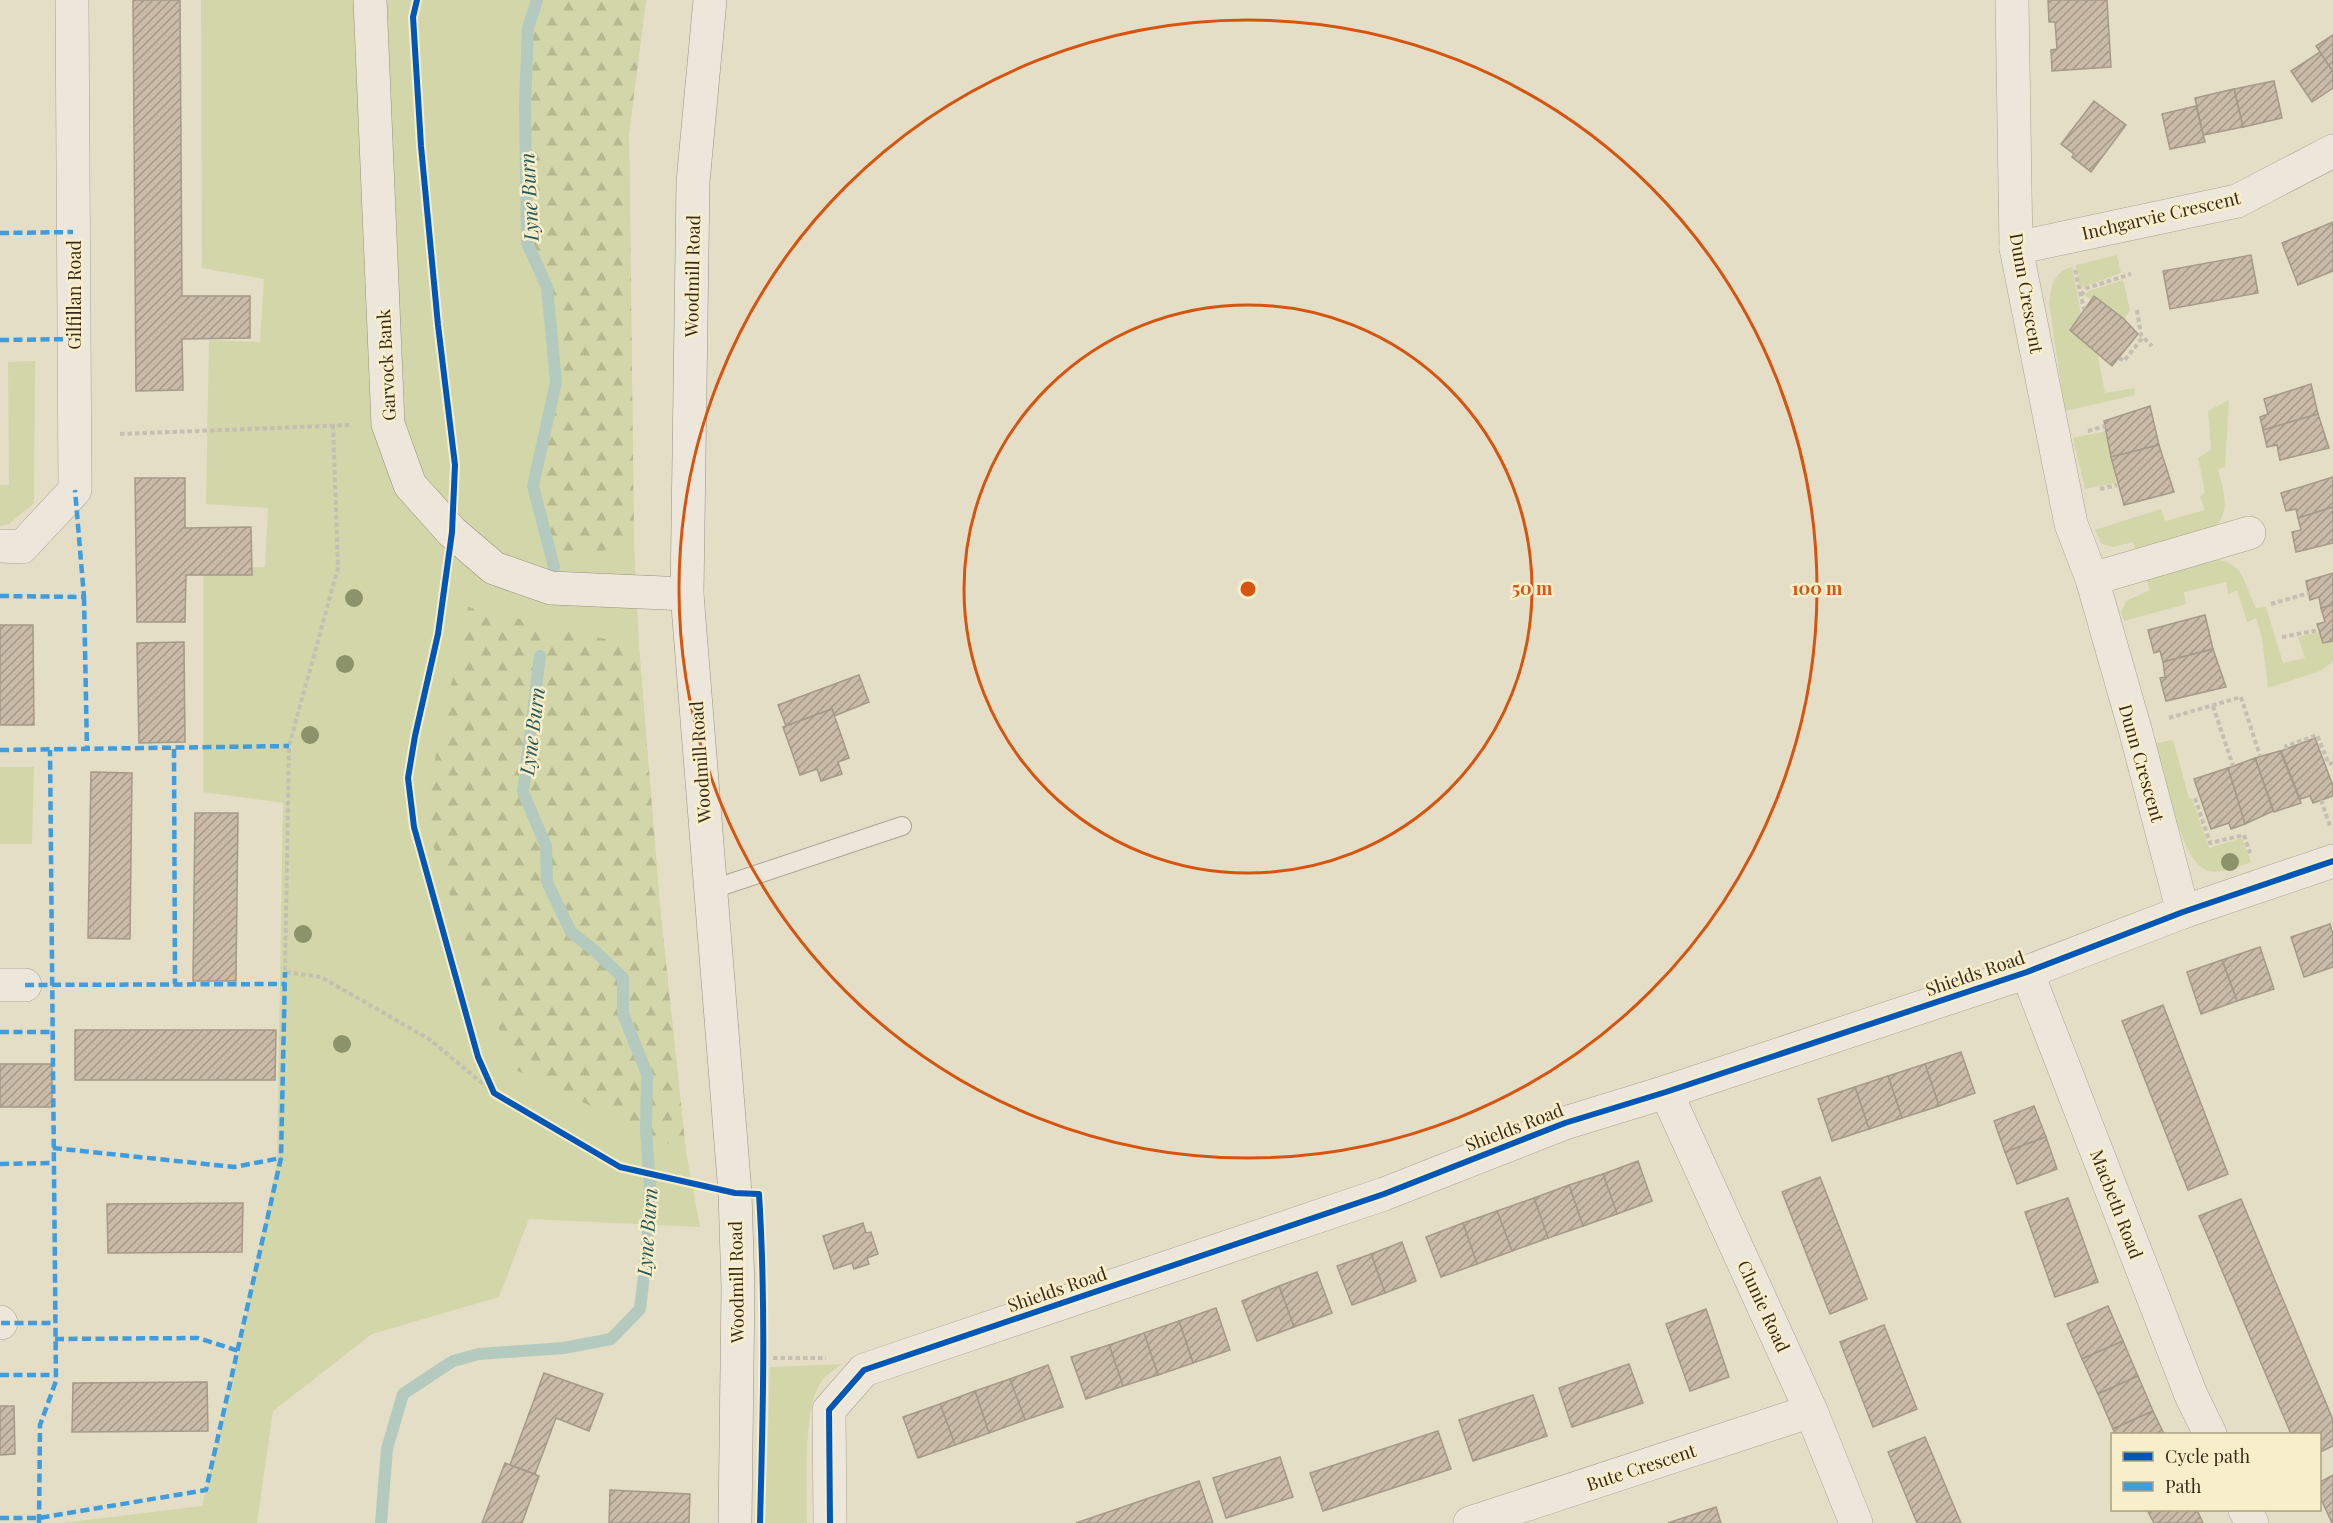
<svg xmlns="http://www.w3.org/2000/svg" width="2333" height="1523" viewBox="0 0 2333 1523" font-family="'Playfair Display',serif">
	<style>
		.green { fill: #d3d6a8 }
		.forest { fill: url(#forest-firs) }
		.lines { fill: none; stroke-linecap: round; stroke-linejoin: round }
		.stream { stroke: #b4cabe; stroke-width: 12 }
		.building { fill: url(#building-hatch); stroke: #a59987; stroke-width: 1.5 }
		.lane-casing { stroke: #a9a291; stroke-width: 20 }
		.street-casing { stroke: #a9a291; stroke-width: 34 }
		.secondary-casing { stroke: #999181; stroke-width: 34 }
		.path { stroke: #c4bfb1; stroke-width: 4; stroke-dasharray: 4.5 3; stroke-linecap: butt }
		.lane { stroke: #ece7da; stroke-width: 18 }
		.street { stroke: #ece7da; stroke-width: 33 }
		.secondary { stroke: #ece7da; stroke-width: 33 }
		.quiet { stroke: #3e9cdf; stroke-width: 4.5; stroke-dasharray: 9 4.5; stroke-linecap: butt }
		.cycleway-casing { stroke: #f9eeca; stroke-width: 10 }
		.cycleway { stroke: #0057b8; stroke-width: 6 }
		.tree { fill: #8c936a }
		.ring { fill: none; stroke: #d6540d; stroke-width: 3 }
		.labels { text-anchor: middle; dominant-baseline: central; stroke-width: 5; stroke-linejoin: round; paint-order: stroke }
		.street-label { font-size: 18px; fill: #372a19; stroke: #f9eeca }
		.water-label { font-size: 20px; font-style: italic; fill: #275959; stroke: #f9eeca }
		.centre { fill: #d6540d; stroke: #f9eeca; stroke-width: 3 }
		.ring-label { font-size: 18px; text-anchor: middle; font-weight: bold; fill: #d6540d; stroke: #f9eeca; stroke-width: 5; stroke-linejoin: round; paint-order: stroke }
	</style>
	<defs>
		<pattern id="forest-firs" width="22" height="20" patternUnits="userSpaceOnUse" patternTransform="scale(1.5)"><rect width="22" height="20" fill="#d3d6a8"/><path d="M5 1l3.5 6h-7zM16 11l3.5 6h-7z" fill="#b6b890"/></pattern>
		<pattern id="building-hatch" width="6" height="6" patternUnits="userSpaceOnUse" patternTransform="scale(1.5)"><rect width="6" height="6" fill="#c9bba8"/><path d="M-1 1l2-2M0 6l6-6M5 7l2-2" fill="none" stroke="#a49888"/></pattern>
	</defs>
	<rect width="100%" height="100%" fill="#e5dec7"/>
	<g class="green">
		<polygon points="201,0 646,0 629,133 634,541 639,647 660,907 686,1152 700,1227 529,1219 499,1297 372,1334 273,1411 257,1523 62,1523 202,1506 239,1351 277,1161 283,803 203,792 203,568 265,567 268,508 206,504 209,340 260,342 264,279 202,268"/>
		<polygon points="2117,255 2121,273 2083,287 2080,290 2076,265"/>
		<path d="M2072,267L2081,313L2071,330L2098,356L2105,393L2134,388L2135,395L2065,411L2049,303C2051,287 2054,271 2072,267Z"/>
		<polygon points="2123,280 2130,310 2124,319 2094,296 2090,299 2084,295 2089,291"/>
		<polygon points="35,361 34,503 9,524 0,526 0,485 9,485 8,362"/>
		<path d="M2229,400L2225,467L2218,469C2224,496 2232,509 2212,532L2137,553L2133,542L2114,547L2102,544L2095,530L2161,509L2165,521L2205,510L2200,497L2205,492L2198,458L2211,450L2208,411Z"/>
		<polygon points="2106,431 2116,483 2085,489 2073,438"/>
		<path d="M2212,559C2245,561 2243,583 2256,608L2266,607L2283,663L2305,658L2298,637L2320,632L2323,643L2333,641V662L2320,671L2268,688L2262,638L2256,618L2247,622L2237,590L2228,594L2226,582L2184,592L2186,604L2124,621L2121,612L2126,601L2150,590L2146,578Z"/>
		<path d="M2173,740L2189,798H2192L2209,848L2242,838L2251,862C2238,867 2220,875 2206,870C2179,858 2164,771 2156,743Z"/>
		<polygon points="0,767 34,767 32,844 0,844"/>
		<path d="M842,1364C837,1368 829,1373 824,1378C801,1405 808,1487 807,1523H765L770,1367Z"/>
	</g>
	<g class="forest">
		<polygon points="529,0 646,0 629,133 634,541 554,567 533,486 556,382 547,287 527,243 525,105"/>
		<polygon points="468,607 639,647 660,907 686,1152 516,1070 473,964 423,815"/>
	</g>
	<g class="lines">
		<g class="stream">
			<polyline points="537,0 528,28 525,105 527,243 547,287 556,382 533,486 554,567"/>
			<polyline points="381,1523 387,1449 403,1394 453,1361 479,1354 564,1348 611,1339 640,1309 647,1249 650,1186 646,1130 647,1074 623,1014 623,978 595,951 571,932 547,882 546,846 523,792 540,656"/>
		</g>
	</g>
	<g class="building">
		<polygon points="133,0 180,0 182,296 250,296 250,338 182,339 183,390 136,391"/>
		<polygon points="2048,0 2107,0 2111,67 2052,71 2051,50 2057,49 2055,22 2049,22"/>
		<polygon points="2333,35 2333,72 2316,46"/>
		<polygon points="2320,52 2333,72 2333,88 2312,102 2291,71"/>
		<polygon points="2274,81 2282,118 2243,127 2234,89"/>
		<polygon points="2234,89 2243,127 2203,135 2195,98"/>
		<polygon points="2094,101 2126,125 2091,172 2072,157 2074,154 2061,144"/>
		<polygon points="2196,106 2205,142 2170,149 2162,114"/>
		<polygon points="2333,222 2333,271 2298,285 2282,243"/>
		<polygon points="2251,255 2258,293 2170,309 2163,271"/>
		<polygon points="2094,296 2124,319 2138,334 2112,366 2070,330"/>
		<polygon points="2311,384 2318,414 2263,430 2260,417 2268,414 2264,399"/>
		<polygon points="2150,406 2159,445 2111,457 2104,421"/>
		<polygon points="2318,414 2329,448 2280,460 2277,445 2267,447 2263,430"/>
		<polygon points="2159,445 2174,492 2124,505 2111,457"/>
		<polygon points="2333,477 2333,507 2298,518 2296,509 2286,511 2281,493"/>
		<polygon points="135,478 185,478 185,528 251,527 252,575 186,575 185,622 137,622"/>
		<polygon points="2333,507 2333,543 2296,552 2292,532 2301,530 2298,518"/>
		<polygon points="2333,573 2333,605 2321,608 2319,597 2310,600 2306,581"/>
		<polygon points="2333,605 2333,641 2323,643 2317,624 2325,622 2321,608"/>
		<polygon points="2205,615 2213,649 2163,662 2160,651 2154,653 2148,630"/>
		<polygon points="0,625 33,625 34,725 0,725"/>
		<polygon points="184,642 185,742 139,743 137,643"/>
		<polygon points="2213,649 2226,687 2166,701 2160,678 2165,677 2163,662"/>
		<polygon points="859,675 869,702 834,716 832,709 786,726 778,705"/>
		<polygon points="832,709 849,758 838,762 842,774 821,781 817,769 800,775 783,727"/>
		<polygon points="2315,738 2333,786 2333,796 2313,803 2310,796 2300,799 2281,751"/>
		<polygon points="2280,751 2301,803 2274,812 2255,758"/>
		<polygon points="2255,758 2273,811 2245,824 2228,768"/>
		<polygon points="2228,768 2245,824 2231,829 2229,823 2211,829 2194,779"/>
		<polygon points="91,772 132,773 130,939 88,938"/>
		<polygon points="195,813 238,813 236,981 193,981"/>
		<polygon points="2330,924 2333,934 2333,967 2304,977 2291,937"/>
		<polygon points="2260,947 2274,989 2237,1001 2222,960"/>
		<polygon points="2222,960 2237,1001 2201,1014 2187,972"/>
		<polygon points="2163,1005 2228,1174 2188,1190 2122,1021"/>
		<polygon points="75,1030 276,1030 275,1080 75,1080"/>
		<polygon points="1961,1052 1975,1093 1939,1106 1925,1064"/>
		<rect x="0" y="1064" width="52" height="43"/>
		<polygon points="1925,1064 1939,1106 1902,1118 1888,1076"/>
		<polygon points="1888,1076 1902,1118 1869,1129 1855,1087"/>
		<polygon points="1855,1087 1869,1129 1832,1141 1818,1099"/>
		<polygon points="2034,1106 2046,1137 2005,1152 1994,1121"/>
		<polygon points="2046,1137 2057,1169 2017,1184 2005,1152"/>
		<polygon points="1638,1161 1652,1201 1617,1214 1603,1174"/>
		<polygon points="1603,1174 1617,1214 1583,1226 1569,1185"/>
		<polygon points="1820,1177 1867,1299 1830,1314 1782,1192"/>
		<polygon points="1569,1185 1583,1226 1548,1238 1534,1198"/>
		<polygon points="1534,1198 1548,1238 1512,1251 1497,1211"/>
		<polygon points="2068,1198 2098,1282 2055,1297 2025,1212"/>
		<polygon points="2241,1199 2333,1420 2333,1446 2320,1452 2320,1434 2291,1434 2199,1216"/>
		<polygon points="243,1203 242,1252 108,1253 107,1204"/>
		<polygon points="1497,1211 1512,1251 1477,1264 1463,1223"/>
		<polygon points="863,1223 866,1233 871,1232 878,1254 867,1258 869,1264 854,1269 852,1263 834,1269 823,1236"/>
		<polygon points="1463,1223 1477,1264 1441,1277 1426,1237"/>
		<polygon points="1402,1242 1416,1281 1385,1293 1371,1254"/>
		<polygon points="1371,1254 1385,1293 1352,1305 1337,1266"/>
		<polygon points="1317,1272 1332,1313 1294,1327 1279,1286"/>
		<polygon points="1279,1286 1294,1327 1257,1341 1242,1301"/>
		<polygon points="2108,1306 2123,1341 2082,1359 2067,1324"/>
		<polygon points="1216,1308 1230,1350 1193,1363 1179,1321"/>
		<polygon points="1706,1309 1729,1377 1690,1391 1666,1324"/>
		<polygon points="1179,1321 1193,1363 1158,1375 1144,1333"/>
		<polygon points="1884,1325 1917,1409 1873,1427 1840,1342"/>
		<polygon points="1144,1333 1158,1375 1123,1386 1109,1345"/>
		<polygon points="2123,1341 2138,1376 2098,1394 2082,1359"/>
		<polygon points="1109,1345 1123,1386 1086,1399 1071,1357"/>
		<polygon points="1629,1364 1643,1403 1572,1427 1559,1388"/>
		<polygon points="1048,1365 1063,1407 1025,1420 1010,1379"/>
		<polygon points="544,1373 603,1394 589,1431 556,1418 535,1474 510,1465"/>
		<polygon points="2138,1376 2153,1411 2113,1429 2098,1394"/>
		<polygon points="1010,1379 1025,1420 989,1433 975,1391"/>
		<polygon points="207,1382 208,1431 72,1432 73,1383"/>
		<polygon points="975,1391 989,1433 955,1445 940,1404"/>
		<polygon points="1533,1395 1547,1436 1473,1461 1459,1420"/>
		<polygon points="940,1404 955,1445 918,1458 903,1417"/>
		<polygon points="0,1406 14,1406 15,1454 0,1455"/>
		<polygon points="2153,1411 2164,1434 2115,1434 2113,1429"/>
		<polygon points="1438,1431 1451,1469 1323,1511 1310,1473"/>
		<polygon points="1925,1437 1961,1523 1917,1523 1888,1452"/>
		<polygon points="1280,1457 1293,1497 1226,1518 1213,1478"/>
		<polygon points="505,1463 539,1476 522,1523 482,1523"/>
		<polygon points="2333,1475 2333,1523 2332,1523 2320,1497 2320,1482"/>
		<polygon points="1199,1481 1213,1523 1076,1523"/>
		<polygon points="610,1490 690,1494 689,1523 609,1523"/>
		<polygon points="1716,1507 1721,1523 1668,1523"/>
		<polygon points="2147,1510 2197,1510 2203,1523 2154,1523"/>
	</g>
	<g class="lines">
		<defs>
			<polyline id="lane" points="710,890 902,826"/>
			<g id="street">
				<polyline points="2012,0 2016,248 2071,524 2092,579 2136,733 2183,912"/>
				<polyline points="2016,248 2237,201 2333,151"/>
				<polyline points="0,546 22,547 75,490 72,0"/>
				<polyline points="2092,579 2249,533"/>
				<polyline points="2027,972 2191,1395 2210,1434"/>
				<polyline points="0,985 25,985"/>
				<polyline points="1666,1092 1811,1411 1856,1523"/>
				<polyline points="0,1322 1,1323"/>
				<polyline points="2245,1510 2252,1523"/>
				<polyline points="830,1523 829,1410 864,1370 1384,1194 1565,1123 1666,1092 2027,972 2183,912 2333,861"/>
				<polyline points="1470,1523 1811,1411"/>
			</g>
			<g id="secondary">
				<polyline points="370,0 388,424 410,485 452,532 494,568 551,588 687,594"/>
				<polyline points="710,0 693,182 687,594 735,1193 738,1288 735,1523"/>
			</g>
		</defs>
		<use href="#lane" class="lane-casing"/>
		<use href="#street" class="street-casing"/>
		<use href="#secondary" class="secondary-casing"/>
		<g class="path">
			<polyline points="2075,270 2084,309"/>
			<polyline points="2081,295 2087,288 2131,274"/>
			<polyline points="2137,310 2141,335 2152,346"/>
			<polyline points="2119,358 2124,361 2143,337"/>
			<polyline points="333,425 338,568 289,746 285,972 321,977 429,1039 494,1093"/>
			<polyline points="2088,431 2105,426"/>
			<polyline points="120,434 351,425"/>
			<polyline points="2100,489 2117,485"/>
			<polyline points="2271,604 2309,593"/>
			<polyline points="2282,637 2319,630"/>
			<polyline points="2213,706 2233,766"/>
			<polyline points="2169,718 2241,697 2260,756"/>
			<polyline points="2287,749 2286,746 2317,735 2329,764 2333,763"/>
			<polyline points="2195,798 2210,843 2244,835 2250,853"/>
			<polyline points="2321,800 2330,826"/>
			<polyline points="773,1358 826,1358"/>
		</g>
		<use href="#lane" class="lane"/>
		<use href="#street" class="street"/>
		<use href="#secondary" class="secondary"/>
		<g class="quiet">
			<polyline points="0,233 73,232"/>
			<polyline points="0,340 74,339"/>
			<polyline points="0,596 84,597 75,490"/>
			<polyline points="84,597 87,750"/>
			<polyline points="174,749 175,984"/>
			<polyline points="0,750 289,746"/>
			<polyline points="25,985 285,984"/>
			<polyline points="0,1032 53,1032"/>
			<polyline points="53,1148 234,1167 281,1158"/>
			<polyline points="0,1164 54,1163"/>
			<polyline points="1,1323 55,1323"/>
			<polyline points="55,1339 198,1338 239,1351"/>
			<polyline points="0,1375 55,1375"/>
			<polyline points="0,1518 39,1518 206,1490 281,1158 285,972"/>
			<polyline points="39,1523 40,1425 56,1381 50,750"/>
		</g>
		<defs>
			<g id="cycleway">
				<path d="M417,0L413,17L421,146L438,325L455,465L452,532L438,634L415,736L408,778L414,827L478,1057L494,1093L620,1167L735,1193L759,1194C766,1304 763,1413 760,1523"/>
				<polyline points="830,1523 829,1410 864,1370 1384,1194 1565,1123 1666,1092 2027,972 2183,912 2333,861"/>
			</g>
		</defs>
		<use href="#cycleway" class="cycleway-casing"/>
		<use href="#cycleway" class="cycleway"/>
	</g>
	<g class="tree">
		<circle cx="354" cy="598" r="9"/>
		<circle cx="345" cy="664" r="9"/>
		<circle cx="310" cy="735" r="9"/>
		<circle cx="2230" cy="862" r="9"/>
		<circle cx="303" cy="934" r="9"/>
		<circle cx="342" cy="1044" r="9"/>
	</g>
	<g class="ring">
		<circle cx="1248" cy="589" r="284"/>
		<circle cx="1248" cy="589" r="569"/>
	</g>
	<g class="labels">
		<g class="street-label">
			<text transform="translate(2161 215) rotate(-13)">Inchgarvie Crescent</text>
			<text transform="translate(692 276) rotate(-89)">Woodmill Road</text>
			<text transform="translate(2027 293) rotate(80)">Dunn Crescent</text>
			<text transform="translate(74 295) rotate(-90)">Gilfillan Road</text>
			<text transform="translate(386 365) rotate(-93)">Garvock Bank</text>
			<text transform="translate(700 762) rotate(-94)">Woodmill Road</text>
			<text transform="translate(2142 763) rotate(74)">Dunn Crescent</text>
			<text transform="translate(1975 973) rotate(-19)">Shields Road</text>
			<text transform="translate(1514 1127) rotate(-21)">Shields Road</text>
			<text transform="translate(2117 1204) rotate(69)">Macbeth Road</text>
			<text transform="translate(736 1282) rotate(-91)">Woodmill Road</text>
			<text transform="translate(1057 1289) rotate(-19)">Shields Road</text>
			<text transform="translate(1764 1306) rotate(65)">Clunie Road</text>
			<text transform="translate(1641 1467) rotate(-18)">Bute Crescent</text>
		</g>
		<g class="water-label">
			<text transform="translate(528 197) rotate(-93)">Lyne Burn</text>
			<text transform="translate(531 731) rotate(-83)">Lyne Burn</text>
			<text transform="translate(646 1232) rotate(-86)">Lyne Burn</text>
		</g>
	</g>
	<circle cx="1248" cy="589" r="9" class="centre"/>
	<g class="ring-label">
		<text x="1532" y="595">50 m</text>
		<text x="1817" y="595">100 m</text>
	</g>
	<rect x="2111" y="1433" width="210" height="78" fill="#f9eeca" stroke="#aba083" stroke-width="1.5"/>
	<rect x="2123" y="1452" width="30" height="9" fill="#0057b8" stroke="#aba083" stroke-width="1.5"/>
	<text x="2165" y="1463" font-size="18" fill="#372a19">Cycle path</text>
	<rect x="2123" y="1482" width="30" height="9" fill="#3e9cdf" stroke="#aba083" stroke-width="1.5"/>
	<text x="2165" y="1493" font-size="18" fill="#372a19">Path</text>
</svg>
